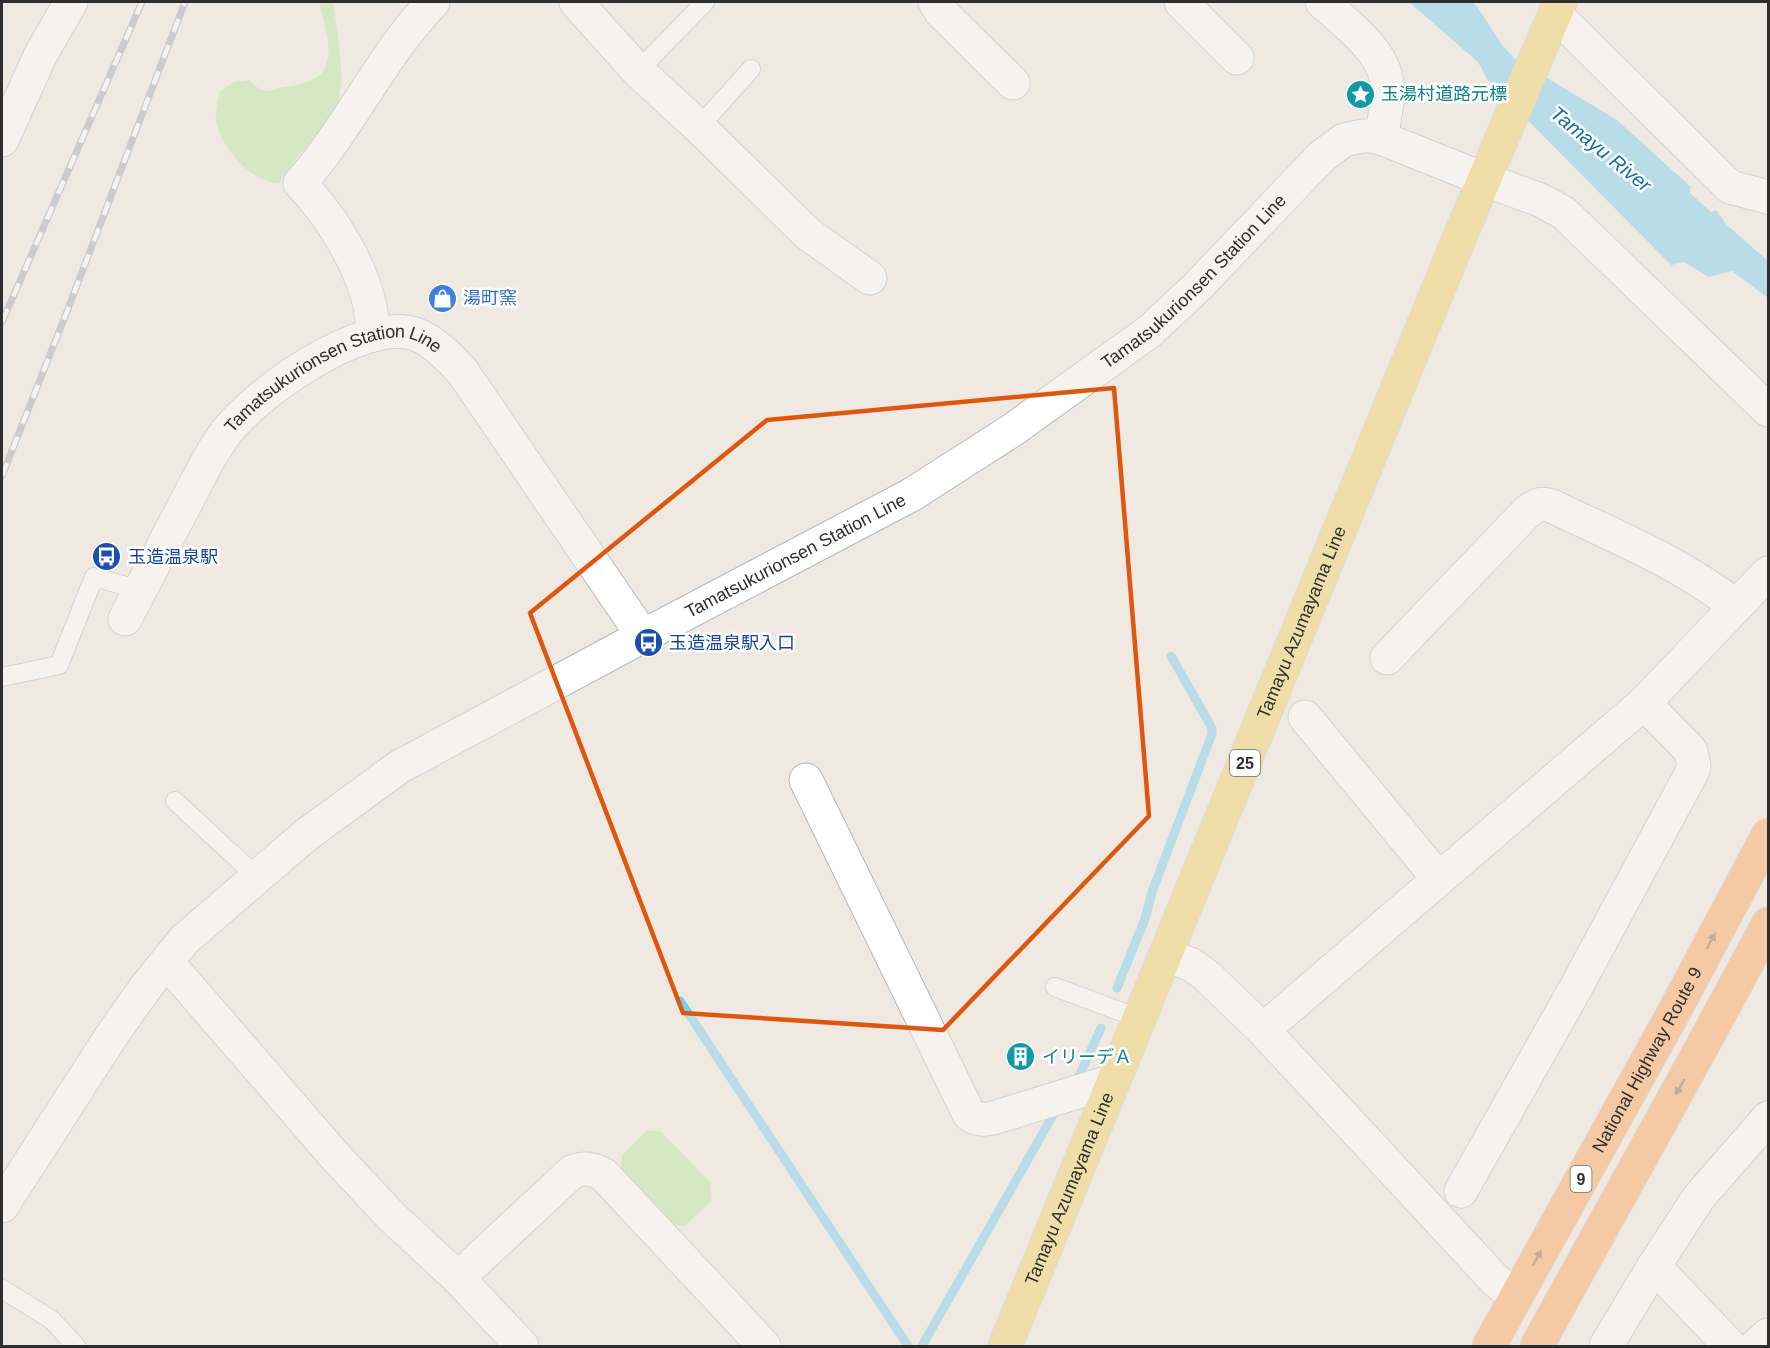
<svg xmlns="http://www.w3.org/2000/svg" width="1770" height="1348" viewBox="0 0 1770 1348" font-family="Arial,'Noto Sans JP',sans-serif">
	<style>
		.green { fill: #b6e59e }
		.water { fill: #75cff0 }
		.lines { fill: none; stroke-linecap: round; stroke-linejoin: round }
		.stream { stroke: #75cff0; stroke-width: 9 }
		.lane-casing { stroke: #b4b7c1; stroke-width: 20 }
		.street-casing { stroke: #b4b7c1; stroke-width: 35 }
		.secondary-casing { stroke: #b4b7c1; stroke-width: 35 }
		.primary-casing { stroke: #c9c9c9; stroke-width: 35 }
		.highway-casing { stroke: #c9c9c9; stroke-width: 35 }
		.lane { stroke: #fff; stroke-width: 18 }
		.street { stroke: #fff; stroke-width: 33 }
		.secondary { stroke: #fff; stroke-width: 33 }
		.primary { stroke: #f2d163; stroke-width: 33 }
		.highway { stroke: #ffa35c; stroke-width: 33 }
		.rail-casing { stroke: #a3a6b8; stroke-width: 7 }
		.rail { stroke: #fff; stroke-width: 4.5; stroke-dasharray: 14; stroke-linecap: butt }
		.oneway { fill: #8c6343 }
		.marked { fill: none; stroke: #df570e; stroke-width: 4.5; stroke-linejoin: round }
		.labels { text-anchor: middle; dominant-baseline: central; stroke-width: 5; stroke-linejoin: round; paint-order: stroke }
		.shield { fill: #fff; stroke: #6d6d6d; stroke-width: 1.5 }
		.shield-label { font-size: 16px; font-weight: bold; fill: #2e2e2e }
		.culture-label { font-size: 18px; fill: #0d838f; stroke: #fff; text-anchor: start }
		.street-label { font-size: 18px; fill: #2e2e2e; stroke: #fff }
		.shop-label { font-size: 18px; fill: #366cbe; stroke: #fff; text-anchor: start }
		.transit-label { font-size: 18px; fill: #164399; stroke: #fff; text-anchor: start }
		.water-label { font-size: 20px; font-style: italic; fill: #0d6fa3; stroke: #fff }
	</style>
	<rect width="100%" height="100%" fill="#efe9e1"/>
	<g class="green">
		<path d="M319,2H333L339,44L342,80L335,124L299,154L279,183C251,182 220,147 216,120C215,111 218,100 220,92L234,82L250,80C254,85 259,90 265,91C270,91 275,89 279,88C297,85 321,83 327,63C332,44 323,19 319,2Z"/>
		<polygon points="647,1130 661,1132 710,1182 711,1201 685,1226 672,1225 621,1171 622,1155"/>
	</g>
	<path class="water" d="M1409,2H1473C1488,20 1497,42 1514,58L1617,120L1691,187L1690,193L1711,212L1716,210L1727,225L1768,261V298L1732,271L1709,277L1684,262L1671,265L1487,79L1478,62Z"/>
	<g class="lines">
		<g class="stream">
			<polyline points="1117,988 1145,919 1152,892 1212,734 1212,728 1171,656"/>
			<polyline points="680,1001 908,1346"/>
			<polyline points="1079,1076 1101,1028"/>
			<polyline points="922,1346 1056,1110"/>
		</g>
		<defs>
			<g id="lane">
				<polyline points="638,71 705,2"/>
				<polyline points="699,127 751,69"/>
				<polyline points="2,677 59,665 94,577 140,590"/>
				<polyline points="175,801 257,877"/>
				<polyline points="1055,987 1140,1019"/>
				<polyline points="2,1289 52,1320 76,1346"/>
			</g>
			<g id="street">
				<polyline points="576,2 638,71 699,127 808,234 870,278"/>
				<polyline points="935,2 941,12 1013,83"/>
				<polyline points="1181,2 1237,58"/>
				<polyline points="1555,14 1730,187 1768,197"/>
				<polyline points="2,140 41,54 71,2"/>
				<polyline points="1486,180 1540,200 1564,213 1768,410"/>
				<path d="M373,335C372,323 372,310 368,298C356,256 330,215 300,183C350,127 381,56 433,2"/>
				<path d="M1387,658L1527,512C1537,504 1542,502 1554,507C1618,538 1679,562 1736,606"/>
				<polyline points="1305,717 1438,878"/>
				<path d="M806,780L969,1114C977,1120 982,1120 993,1118L1113,1081"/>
				<polyline points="1167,955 1192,965 1207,976 1263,1030 1496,1281 1516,1297"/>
				<polyline points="167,962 334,1155 391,1216 458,1278 522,1346"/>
				<polyline points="1263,1030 1644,703 1768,573"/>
				<polyline points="1461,1191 1574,991 1691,774 1694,766 1691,751 1644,703"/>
				<polyline points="2,1206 112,1035 146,987 184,940 306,835 399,767 643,636"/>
				<polyline points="1654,1266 1730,1346"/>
				<path d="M458,1278L572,1172C584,1167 593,1168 604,1175L764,1346"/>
				<polyline points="1606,1346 1654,1266 1699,1197 1768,1118"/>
				<polyline points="1756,1346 1768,1335"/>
			</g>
			<g id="secondary">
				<path d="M1322,2C1343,21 1381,49 1386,78C1390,97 1384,119 1381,138"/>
				<path id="s1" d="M125,619C144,583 163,546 182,510C195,486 206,461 222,438C250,396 363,316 415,334C434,341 449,357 462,371L643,636L911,495L1011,431L1150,331L1197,287L1322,156L1344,140L1362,136H1371L1381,138L1486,180"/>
			</g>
			<g id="primary">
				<path id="s2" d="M1005,1346L1458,241L1560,2"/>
			</g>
			<g id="highway">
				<path id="s3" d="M1489,1346L1674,1012L1768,835"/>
				<path d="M1537,1346C1614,1205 1693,1066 1768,924"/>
			</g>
		</defs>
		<use href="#lane" class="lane-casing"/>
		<use href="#street" class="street-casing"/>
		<use href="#secondary" class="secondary-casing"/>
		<use href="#primary" class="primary-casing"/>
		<use href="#highway" class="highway-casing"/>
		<use href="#lane" class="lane"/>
		<use href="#street" class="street"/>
		<use href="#secondary" class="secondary"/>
		<use href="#primary" class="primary"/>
		<use href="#highway" class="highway"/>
		<defs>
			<g id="rail">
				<polyline points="2,322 142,2"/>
				<polyline points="2,476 66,314 185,2"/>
			</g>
		</defs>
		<use href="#rail" class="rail-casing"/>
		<use href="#rail" class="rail"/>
	</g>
	<defs><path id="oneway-solid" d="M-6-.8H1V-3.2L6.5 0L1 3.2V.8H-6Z" transform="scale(1.5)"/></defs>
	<g class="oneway">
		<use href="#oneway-solid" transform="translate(1711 941) rotate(-62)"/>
		<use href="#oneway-solid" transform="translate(1680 1087) rotate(120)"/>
		<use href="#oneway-solid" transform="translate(1537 1258) rotate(-61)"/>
	</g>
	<path d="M0 0H1770V1348H0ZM1114,388L1149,816L943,1030L683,1013L530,613L767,420Z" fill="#efe9e1" fill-opacity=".55" fill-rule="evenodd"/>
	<path class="marked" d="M1114,388L1149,816L943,1030L683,1013L530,613L767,420Z"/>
	<defs>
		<symbol id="sight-disc" viewBox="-11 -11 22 22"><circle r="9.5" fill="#0f9aa8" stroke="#fff"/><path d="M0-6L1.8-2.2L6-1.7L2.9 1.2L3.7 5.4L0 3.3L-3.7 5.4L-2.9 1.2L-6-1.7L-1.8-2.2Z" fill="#fff"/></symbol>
		<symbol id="shop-disc" viewBox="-11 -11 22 22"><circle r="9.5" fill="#3f7fe0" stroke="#fff"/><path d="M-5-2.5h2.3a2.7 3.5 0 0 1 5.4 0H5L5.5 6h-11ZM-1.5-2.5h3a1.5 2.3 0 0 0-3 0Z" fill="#fff"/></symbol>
		<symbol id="bus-disc" viewBox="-11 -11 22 22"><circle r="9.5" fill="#1a4fb4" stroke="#fff"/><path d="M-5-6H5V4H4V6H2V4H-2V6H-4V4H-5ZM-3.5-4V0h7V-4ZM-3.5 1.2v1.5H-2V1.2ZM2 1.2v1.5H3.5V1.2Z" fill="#fff"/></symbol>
		<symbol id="building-disc" viewBox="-11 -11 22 22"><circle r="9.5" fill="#0f9aa8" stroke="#fff"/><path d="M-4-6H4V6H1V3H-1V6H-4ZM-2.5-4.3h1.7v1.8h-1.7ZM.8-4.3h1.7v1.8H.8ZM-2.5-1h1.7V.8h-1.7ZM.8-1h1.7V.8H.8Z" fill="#fff"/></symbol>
	</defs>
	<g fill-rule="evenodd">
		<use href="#sight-disc" x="1344" y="78" width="33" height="33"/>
		<use href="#shop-disc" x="426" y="282" width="33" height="33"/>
		<use href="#bus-disc" x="90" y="540" width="33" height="33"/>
		<use href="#bus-disc" x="632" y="626" width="33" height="33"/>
		<use href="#building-disc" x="1004" y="1040" width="33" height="33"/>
	</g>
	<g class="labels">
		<g class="shield">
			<rect x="1230" y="750" width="30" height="26" rx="4.5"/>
			<rect x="1570.5" y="1166" width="21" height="26" rx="4.5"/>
		</g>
		<g class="shield-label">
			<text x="1245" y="763">25</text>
			<text x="1581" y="1179">9</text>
		</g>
		<g class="culture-label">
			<text x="1381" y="94">玉湯村道路元標</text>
			<text x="1042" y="1057">イリーデＡ</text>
		</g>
		<g class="street-label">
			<text stroke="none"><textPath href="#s1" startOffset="1473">Tamatsukurionsen Station Line</textPath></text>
			<text stroke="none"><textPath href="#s1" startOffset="339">Tamatsukurionsen Station Line</textPath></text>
			<text stroke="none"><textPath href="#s1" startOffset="987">Tamatsukurionsen Station Line</textPath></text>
			<text stroke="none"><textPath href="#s2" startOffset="782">Tamayu Azumayama Line</textPath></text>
			<text stroke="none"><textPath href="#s3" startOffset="327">National Highway Route 9</textPath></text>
			<text stroke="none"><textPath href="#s2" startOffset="170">Tamayu Azumayama Line</textPath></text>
		</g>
		<g class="shop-label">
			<text x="463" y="298">湯町窯</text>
		</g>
		<g class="transit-label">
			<text x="128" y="557">玉造温泉駅</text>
			<text x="669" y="643">玉造温泉駅入口</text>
		</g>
		<g class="water-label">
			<text transform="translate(1601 149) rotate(39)">Tamayu River</text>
		</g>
	</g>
	<rect width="1770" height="1348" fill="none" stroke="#2e2e2e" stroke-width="6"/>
</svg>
